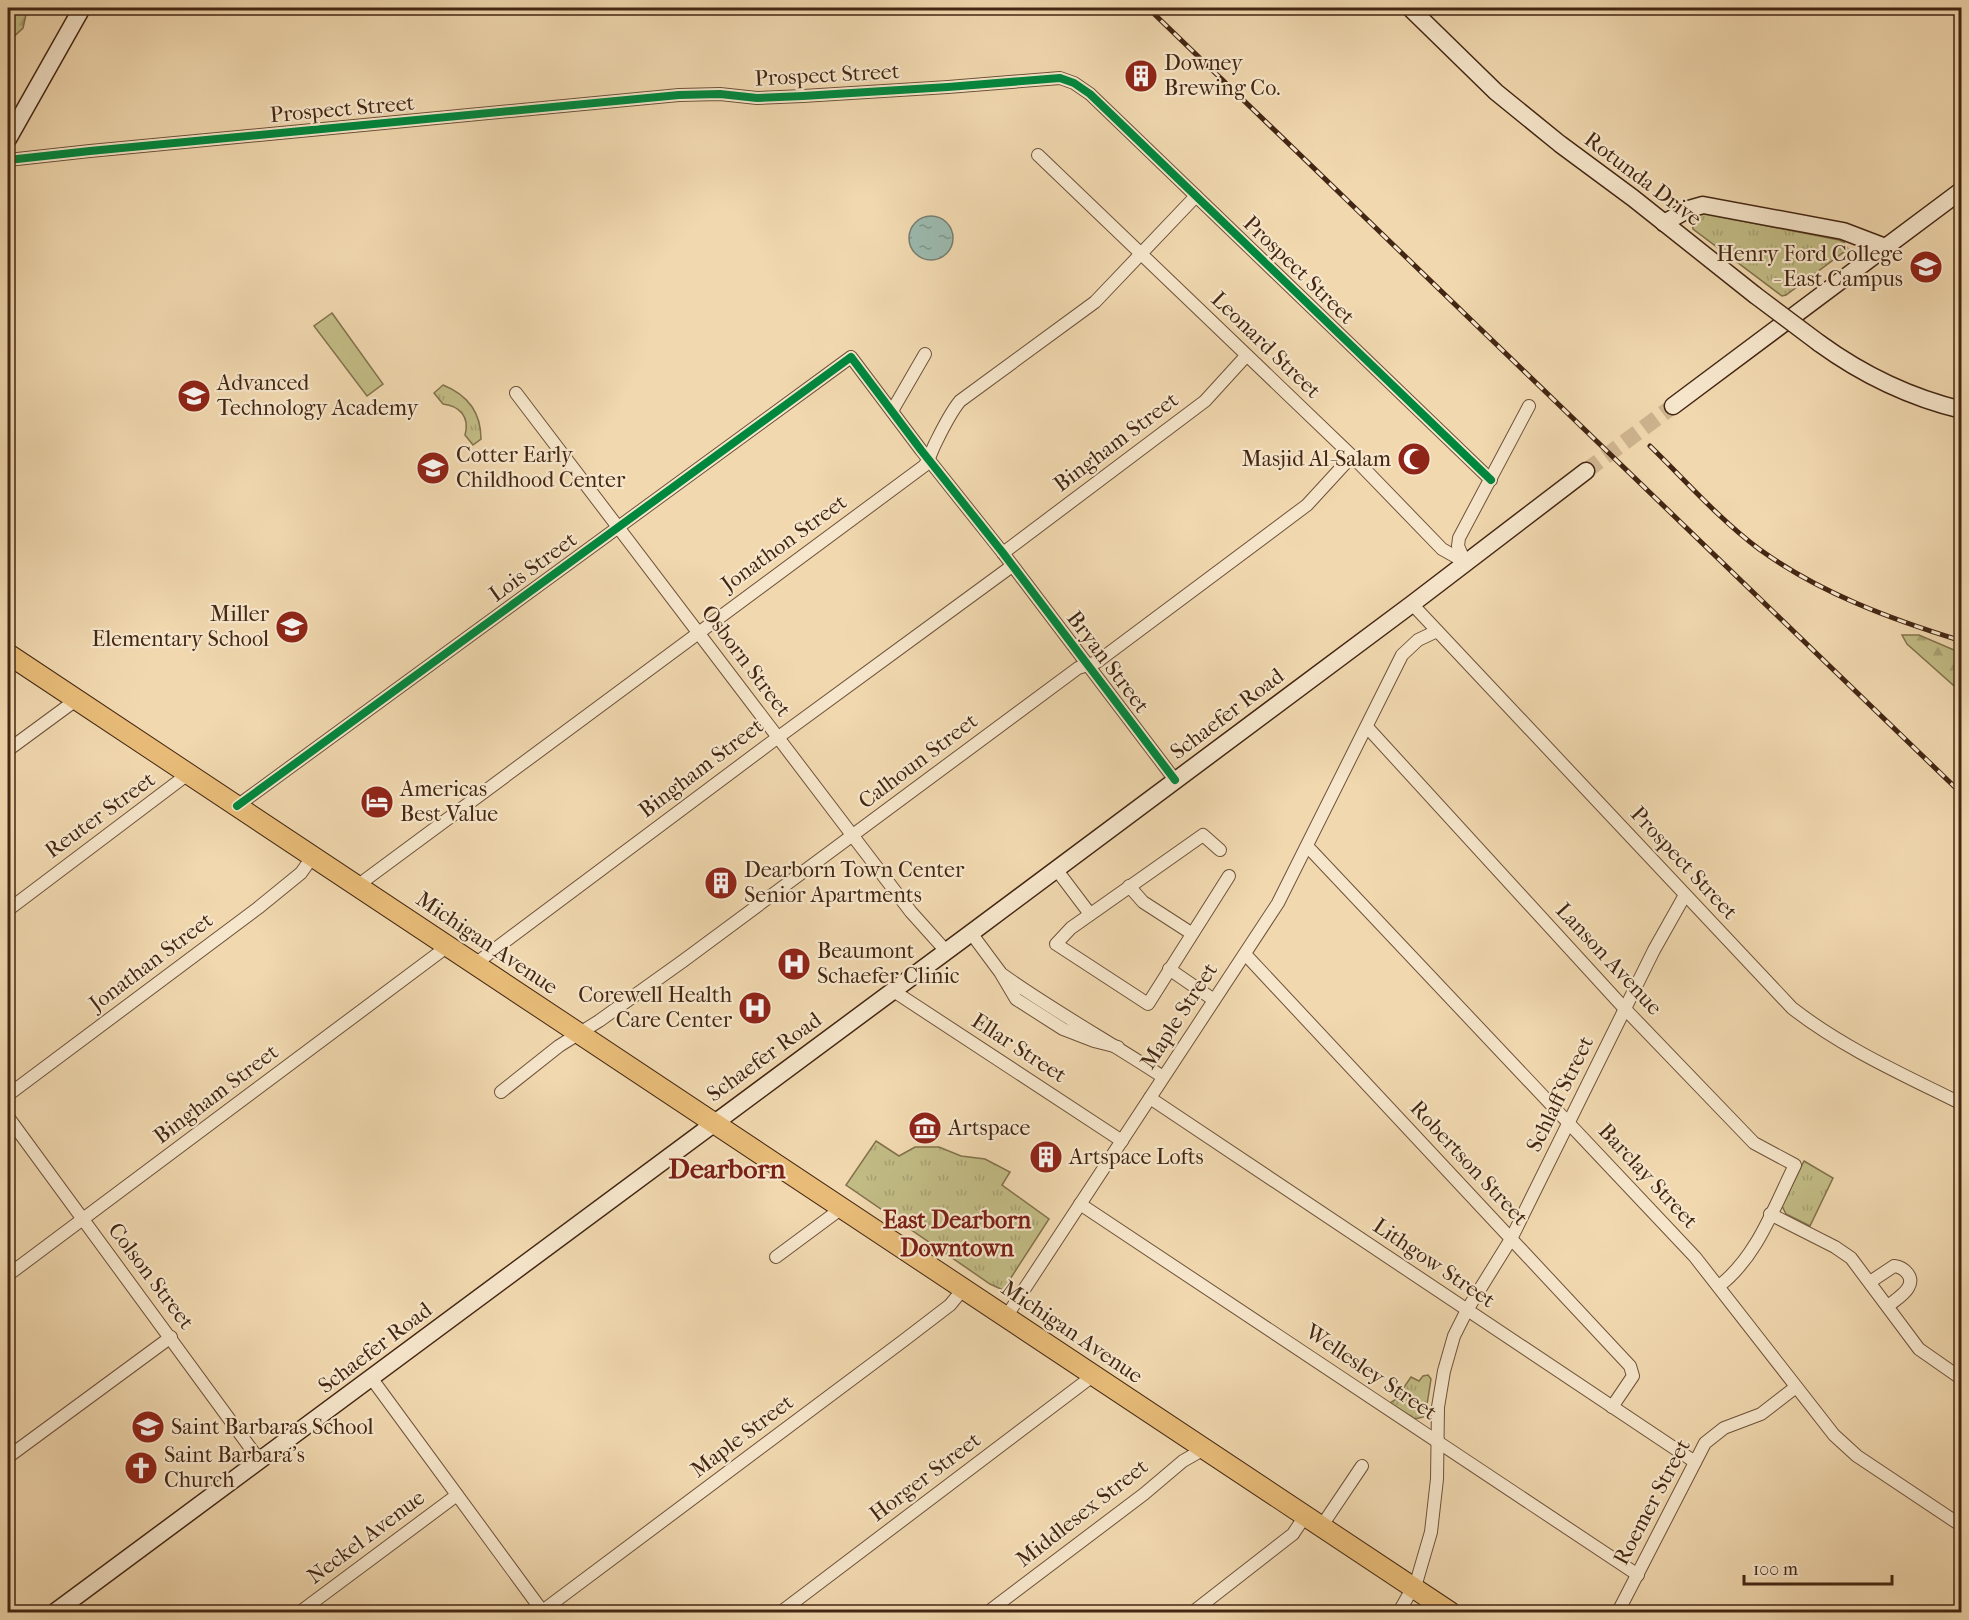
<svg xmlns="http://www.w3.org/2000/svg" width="1969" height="1620" viewBox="0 0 1969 1620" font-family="'IM FELL French Canon',serif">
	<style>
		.grass { fill: url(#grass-tufts); stroke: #82714c; stroke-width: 1.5 }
		.forest { fill: url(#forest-firs); stroke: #82714c; stroke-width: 1.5 }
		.garden { fill: #c2bc85; stroke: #82714c; stroke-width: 1.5 }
		.water { fill: url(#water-ripples); stroke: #787e70; stroke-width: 1.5 }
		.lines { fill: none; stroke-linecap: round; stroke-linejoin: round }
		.secondary-tunnel { stroke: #ceb490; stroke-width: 16; stroke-dasharray: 16 8; stroke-linecap: butt }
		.street-casing { stroke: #6e523a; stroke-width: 14 }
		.secondary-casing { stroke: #432613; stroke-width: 19 }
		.primary-casing { stroke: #432613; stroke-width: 22 }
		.street { stroke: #f6e6cb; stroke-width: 12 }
		.secondary { stroke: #f6e6cb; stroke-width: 16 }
		.primary { stroke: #e8bc78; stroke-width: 20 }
		.rail-casing { stroke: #432613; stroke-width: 5 }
		.rail { stroke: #f6e6cb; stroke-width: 3; stroke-dasharray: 9; stroke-linecap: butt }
		.secondary-bridge-casing { stroke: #432613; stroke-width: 19; stroke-linecap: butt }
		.secondary-bridge { stroke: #f6e6cb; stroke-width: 16 }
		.cycleway-casing { stroke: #f6e6cb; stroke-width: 11 }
		.cycleway { stroke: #00873e; stroke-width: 8 }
		.labels { text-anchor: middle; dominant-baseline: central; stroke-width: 4.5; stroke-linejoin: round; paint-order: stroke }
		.poi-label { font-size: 22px; fill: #432613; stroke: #f6e6cb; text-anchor: start }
		.street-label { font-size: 22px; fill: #432613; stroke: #f6e6cb }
		.neighbourhood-label { font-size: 24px; font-weight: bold; fill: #7a1f14; stroke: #f6e6cb }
		.district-label { font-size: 28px; font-weight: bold; fill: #7a1f14; stroke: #f6e6cb }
	</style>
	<defs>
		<pattern id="grass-tufts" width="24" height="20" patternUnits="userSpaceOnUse" patternTransform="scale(1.5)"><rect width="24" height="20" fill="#c2bc85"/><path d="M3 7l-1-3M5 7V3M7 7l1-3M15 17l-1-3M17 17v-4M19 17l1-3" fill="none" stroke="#a8a172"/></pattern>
		<pattern id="forest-firs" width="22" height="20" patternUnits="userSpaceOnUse" patternTransform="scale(1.5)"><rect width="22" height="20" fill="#c2bc85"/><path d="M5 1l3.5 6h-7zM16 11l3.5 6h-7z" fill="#a8a172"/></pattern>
		<pattern id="water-ripples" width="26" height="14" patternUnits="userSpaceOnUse" patternTransform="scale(1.5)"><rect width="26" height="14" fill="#9bb9ae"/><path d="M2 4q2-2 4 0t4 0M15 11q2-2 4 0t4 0" fill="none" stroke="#80968c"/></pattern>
	</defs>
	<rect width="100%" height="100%" fill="#f1d8af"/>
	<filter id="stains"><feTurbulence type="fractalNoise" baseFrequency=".00333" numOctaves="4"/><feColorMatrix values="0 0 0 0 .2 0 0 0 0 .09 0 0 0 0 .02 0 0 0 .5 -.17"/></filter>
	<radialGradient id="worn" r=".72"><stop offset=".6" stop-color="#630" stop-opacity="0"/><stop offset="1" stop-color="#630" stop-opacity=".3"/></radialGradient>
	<g class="grass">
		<polygon points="1702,213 1839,240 1844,242 1848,249 1786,295 1782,296 1693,229 1692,219"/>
		<path d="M443,385C468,395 481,412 481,439L473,445L465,435C470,417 460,406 443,404L434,393Z"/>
		<polygon points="876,1141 899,1156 915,1147 939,1147 961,1156 985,1159 1010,1172 1002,1185 1049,1219 1003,1290 990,1284 846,1185"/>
		<polygon points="1804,1161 1833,1178 1810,1226 1786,1214 1782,1206"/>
		<polygon points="1428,1375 1431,1379 1426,1411 1423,1417 1415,1419 1390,1403 1396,1399 1411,1377 1419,1381 1423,1376"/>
	</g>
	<g class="forest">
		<polygon points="8,8 25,8 27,10 23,28 8,42"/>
		<polygon points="1902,635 1919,635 1961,653 1961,692 1907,644"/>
	</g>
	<polygon class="garden" points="332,313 383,384 367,396 314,326"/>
	<circle class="water" cx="931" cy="238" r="22"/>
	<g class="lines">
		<polyline class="secondary-tunnel" points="1586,471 1673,406"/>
		<defs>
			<g id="street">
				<polyline points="1038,155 1352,456 1442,549 1465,562"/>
				<polyline points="8,160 90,151 679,95 720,94 757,98 803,96 948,87 1060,78 1074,83 1090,94 1491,480"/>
				<polyline points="516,393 859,844 911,912 946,951"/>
				<polyline points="892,411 925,354"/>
				<polyline points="1003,553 1205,401 1246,356"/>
				<polyline points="1465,562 1458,546 1459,538 1529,406"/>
				<path d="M1412,604L1792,1008C1843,1048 1904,1075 1962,1104"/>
				<path d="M1367,727L1625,1009L1754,1143L1795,1165C1774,1207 1757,1257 1719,1286"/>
				<polyline points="8,750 76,700"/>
				<polyline points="237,806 851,357 921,450 1003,553 1175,780"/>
				<polyline points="1307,846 1695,1257 1834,1435 1857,1456 1962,1526"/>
				<polyline points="1220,850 1203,835 1071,928 1056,944 1148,1004 1229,876"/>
				<polyline points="1056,869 1090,914"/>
				<path d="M357,886L924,466C930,459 931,452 935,444C942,430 950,413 960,401L1095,302L1196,196"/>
				<polyline points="1129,886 1143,902 1191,933"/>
				<polyline points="8,910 188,774"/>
				<polyline points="971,933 1000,972 1016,999 1063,1029 1094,1041 1118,1047"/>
				<polyline points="1245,954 1630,1366 1633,1376 1612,1407"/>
				<polyline points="475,964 769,744 1012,566"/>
				<polyline points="1169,969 1214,1000"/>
				<path d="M1003,975C1055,1012 1110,1042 1163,1077"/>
				<polyline points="892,990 1122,1141"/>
				<polyline points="501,1092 559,1046 599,1021 683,961 1078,668 1097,662 1307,505 1352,456"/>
				<polyline points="8,1095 258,908 301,873 313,856"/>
				<polyline points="1150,1098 1695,1462"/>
				<polyline points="8,1117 260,1461"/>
				<polyline points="1080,1204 1638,1575"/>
				<polyline points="1770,1214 1835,1247 1851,1258 1919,1349 1962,1379"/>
				<polyline points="776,1257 842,1208"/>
				<polyline points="8,1275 448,946"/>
				<path d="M1870,1282L1894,1266C1904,1267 1915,1277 1908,1288C1904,1295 1894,1301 1888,1306"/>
				<polyline points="1006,1317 1278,903 1402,655 1418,640 1437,631"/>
				<polyline points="372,1379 543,1612"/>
				<polyline points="8,1457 171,1337"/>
				<polyline points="1321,1527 1362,1466"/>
				<polyline points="300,1612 457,1495"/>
				<polyline points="541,1612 903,1341 950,1305 964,1288"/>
				<polyline points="781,1612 1094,1375"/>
				<polyline points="988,1612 1144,1494 1183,1461 1204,1449"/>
				<polyline points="1193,1612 1293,1534 1305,1516"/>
				<polyline points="1399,1612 1417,1580 1431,1532 1437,1479 1438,1407 1444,1371 1454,1336 1467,1310 1511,1239 1654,950 1685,895"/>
				<polyline points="1618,1612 1705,1443 1724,1428 1761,1414 1796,1387"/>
			</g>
			<g id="secondary">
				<polyline points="1410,8 1496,92 1560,144 1633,198 1755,295"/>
				<polyline points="8,139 82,8"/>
				<polyline points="1664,223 1689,209 1703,205 1843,231 1885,247"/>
				<path d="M1819,343C1863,375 1908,397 1962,410"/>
				<polyline points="1673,406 1962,190"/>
				<polyline points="55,1612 971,933 1412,604 1586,471"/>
			</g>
			<polyline id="primary" points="8,654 1450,1612"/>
		</defs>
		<use href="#street" class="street-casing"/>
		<use href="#secondary" class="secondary-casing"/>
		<use href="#primary" class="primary-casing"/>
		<use href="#street" class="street"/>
		<use href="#secondary" class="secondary"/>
		<use href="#primary" class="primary"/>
		<defs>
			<g id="rail">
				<polyline points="1148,8 1962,794"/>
				<path d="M1650,446C1685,480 1719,519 1759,549C1820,593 1890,619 1962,641"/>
			</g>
		</defs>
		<use href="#rail" class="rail-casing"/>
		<use href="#rail" class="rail"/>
		<defs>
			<polyline id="secondary-bridge" points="1755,295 1819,343"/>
		</defs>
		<use href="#secondary-bridge" class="secondary-bridge-casing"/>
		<use href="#secondary-bridge" class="secondary-bridge"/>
		<defs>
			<g id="cycleway">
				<polyline points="8,160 90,151 679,95 720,94 757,98 803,96 948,87 1060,78 1074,83 1090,94 1491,480"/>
				<polyline points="237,806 851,357 921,450 1003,553 1175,780"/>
			</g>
		</defs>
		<use href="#cycleway" class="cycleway-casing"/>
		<use href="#cycleway" class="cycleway"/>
	</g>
	<defs>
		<symbol id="building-disc" viewBox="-11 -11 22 22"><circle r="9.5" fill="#8f2418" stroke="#f6e6cb"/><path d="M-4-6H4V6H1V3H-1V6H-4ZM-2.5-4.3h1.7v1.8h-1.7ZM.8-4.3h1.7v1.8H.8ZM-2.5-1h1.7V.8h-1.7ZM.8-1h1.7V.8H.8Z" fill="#fff"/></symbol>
		<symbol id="university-disc" viewBox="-11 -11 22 22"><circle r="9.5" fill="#8f2418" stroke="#f6e6cb"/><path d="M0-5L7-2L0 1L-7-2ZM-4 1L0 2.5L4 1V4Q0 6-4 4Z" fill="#fff"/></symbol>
		<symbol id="school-disc" viewBox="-11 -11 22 22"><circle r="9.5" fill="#8f2418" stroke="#f6e6cb"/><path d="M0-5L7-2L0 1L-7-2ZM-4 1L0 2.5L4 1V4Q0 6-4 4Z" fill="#fff"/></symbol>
		<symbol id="mosque-disc" viewBox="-11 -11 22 22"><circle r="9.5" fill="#8f2418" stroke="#f6e6cb"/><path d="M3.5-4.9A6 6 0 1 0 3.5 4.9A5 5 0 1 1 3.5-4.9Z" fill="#fff"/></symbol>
		<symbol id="hotel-disc" viewBox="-11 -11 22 22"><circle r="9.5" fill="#8f2418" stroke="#f6e6cb"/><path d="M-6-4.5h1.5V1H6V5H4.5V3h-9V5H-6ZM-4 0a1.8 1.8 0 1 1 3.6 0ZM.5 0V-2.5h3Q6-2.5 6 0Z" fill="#fff"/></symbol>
		<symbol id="hospital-disc" viewBox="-11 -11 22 22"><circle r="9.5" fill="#8f2418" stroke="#f6e6cb"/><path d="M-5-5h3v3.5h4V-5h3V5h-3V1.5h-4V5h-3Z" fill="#fff"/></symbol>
		<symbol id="museum-disc" viewBox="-11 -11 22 22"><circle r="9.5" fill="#8f2418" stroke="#f6e6cb"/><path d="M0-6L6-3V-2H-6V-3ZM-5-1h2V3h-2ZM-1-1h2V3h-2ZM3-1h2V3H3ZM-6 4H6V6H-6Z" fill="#fff"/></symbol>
		<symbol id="church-disc" viewBox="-11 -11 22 22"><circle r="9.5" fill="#8f2418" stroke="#f6e6cb"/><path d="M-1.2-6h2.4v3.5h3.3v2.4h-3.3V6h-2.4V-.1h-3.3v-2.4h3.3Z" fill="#fff"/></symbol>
	</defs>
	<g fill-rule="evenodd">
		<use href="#building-disc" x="1122" y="57" width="38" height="38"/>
		<use href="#university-disc" x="1907" y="248" width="38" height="38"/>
		<use href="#school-disc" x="175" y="377" width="38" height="38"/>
		<use href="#mosque-disc" x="1395" y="440" width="38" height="38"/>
		<use href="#school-disc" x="414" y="449" width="38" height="38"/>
		<use href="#school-disc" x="273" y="608" width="38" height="38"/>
		<use href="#hotel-disc" x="358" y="783" width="38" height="38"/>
		<use href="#building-disc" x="702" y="864" width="38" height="38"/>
		<use href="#hospital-disc" x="775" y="945" width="38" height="38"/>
		<use href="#hospital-disc" x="736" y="989" width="38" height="38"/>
		<use href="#museum-disc" x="906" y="1109" width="38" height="38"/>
		<use href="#building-disc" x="1027" y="1138" width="38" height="38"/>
		<use href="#school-disc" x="129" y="1408" width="38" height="38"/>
		<use href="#church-disc" x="122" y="1449" width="38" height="38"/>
	</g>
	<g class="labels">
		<g class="poi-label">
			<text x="1164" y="63">Downey<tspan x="1164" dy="25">Brewing Co.</tspan></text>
			<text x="1903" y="254" text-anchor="end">Henry Ford College<tspan x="1903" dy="25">- East Campus</tspan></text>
			<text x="217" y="383">Advanced<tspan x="217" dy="25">Technology Academy</tspan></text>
			<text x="456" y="455">Cotter Early<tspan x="456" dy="25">Childhood Center</tspan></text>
			<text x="1391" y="459" text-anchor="end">Masjid Al-Salam</text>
			<text x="269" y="614" text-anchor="end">Miller<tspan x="269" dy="25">Elementary School</tspan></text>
			<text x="400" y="789">Americas<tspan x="400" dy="25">Best Value</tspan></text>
			<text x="744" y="870">Dearborn Town Center<tspan x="744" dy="25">Senior Apartments</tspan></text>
			<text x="817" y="951">Beaumont<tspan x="817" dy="25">Schaefer Clinic</tspan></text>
			<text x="732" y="995" text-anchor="end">Corewell Health<tspan x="732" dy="25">Care Center</tspan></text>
			<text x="948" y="1128">Artspace</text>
			<text x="1069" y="1157">Artspace Lofts</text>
			<text x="171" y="1427">Saint Barbaras School</text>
			<text x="164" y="1455">Saint Barbara's<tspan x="164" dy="25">Church</tspan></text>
		</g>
		<g class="street-label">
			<text transform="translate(827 75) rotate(-3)">Prospect Street</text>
			<text transform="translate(342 109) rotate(-5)">Prospect Street</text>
			<text transform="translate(1643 179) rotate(37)">Rotunda Drive</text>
			<text transform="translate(1299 270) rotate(44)">Prospect Street</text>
			<text transform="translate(1266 345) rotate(44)">Leonard Street</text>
			<text transform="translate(1116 442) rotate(-37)">Bingham Street</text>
			<text transform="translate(784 543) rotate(-36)">Jonathon Street</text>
			<text transform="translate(533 567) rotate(-36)">Lois Street</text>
			<text transform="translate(746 661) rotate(53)">Osborn Street</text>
			<text transform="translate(1108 662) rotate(53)">Bryan Street</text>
			<text transform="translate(1227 714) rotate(-37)">Schaefer Road</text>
			<text transform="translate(918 761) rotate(-37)">Calhoun Street</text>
			<text transform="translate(701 768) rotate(-37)">Bingham Street</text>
			<text transform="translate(100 815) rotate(-36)">Reuter Street</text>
			<text transform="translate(1684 863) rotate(47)">Prospect Street</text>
			<text transform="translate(487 943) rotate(34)">Michigan Avenue</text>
			<text transform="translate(1609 959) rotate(47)">Lanson Avenue</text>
			<text transform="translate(151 962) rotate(-37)">Jonathan Street</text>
			<text transform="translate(1179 1016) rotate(-57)">Maple Street</text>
			<text transform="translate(1019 1048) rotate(33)">Ellar Street</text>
			<text transform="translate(764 1057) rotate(-36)">Schaefer Road</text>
			<text transform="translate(216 1094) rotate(-37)">Bingham Street</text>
			<text transform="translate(1560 1094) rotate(-64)">Schlaff Street</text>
			<text transform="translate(1469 1163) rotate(47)">Robertson Street</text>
			<text transform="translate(1648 1176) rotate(47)">Barclay Street</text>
			<text transform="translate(1434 1263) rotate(34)">Lithgow Street</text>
			<text transform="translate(151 1276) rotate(53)">Colson Street</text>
			<text transform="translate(1072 1332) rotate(34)">Michigan Avenue</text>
			<text transform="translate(375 1348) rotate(-37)">Schaefer Road</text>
			<text transform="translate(1371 1372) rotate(34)">Wellesley Street</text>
			<text transform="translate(742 1436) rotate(-37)">Maple Street</text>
			<text transform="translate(925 1477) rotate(-37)">Horger Street</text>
			<text transform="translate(1652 1502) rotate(-62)">Roemer Street</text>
			<text transform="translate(1082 1513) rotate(-38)">Middlesex Street</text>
			<text transform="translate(366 1537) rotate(-37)">Neckel Avenue</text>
		</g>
		<g class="neighbourhood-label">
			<text x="957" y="1220">East Dearborn<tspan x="957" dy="28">Downtown</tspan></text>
		</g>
		<g class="district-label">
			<text x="727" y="1168">Dearborn</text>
		</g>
	</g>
	<rect width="1969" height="1620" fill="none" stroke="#f1d8af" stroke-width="30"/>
	<rect x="9" y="9" width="1951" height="1602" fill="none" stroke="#432613" stroke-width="3"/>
	<rect x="15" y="15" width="1939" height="1590" fill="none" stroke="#432613" stroke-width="1.5"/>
	<path d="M1744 1575v9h148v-9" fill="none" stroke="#432613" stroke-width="3"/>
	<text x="1753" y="1575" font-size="18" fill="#432613" stroke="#f6e6cb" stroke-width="4.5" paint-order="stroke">100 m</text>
	<rect width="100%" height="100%" filter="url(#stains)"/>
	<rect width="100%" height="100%" fill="url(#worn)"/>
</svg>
